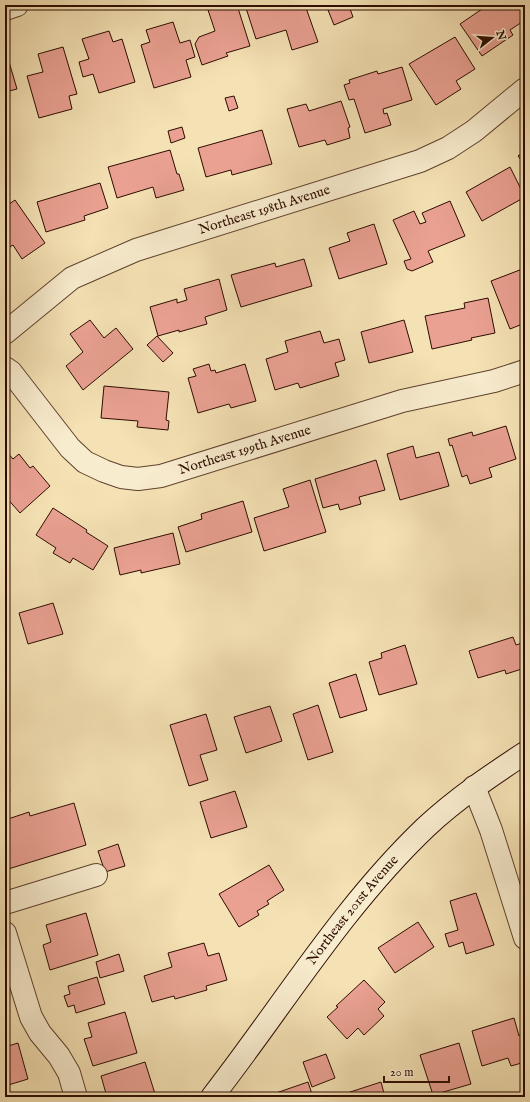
<svg xmlns="http://www.w3.org/2000/svg" width="530" height="1102" viewBox="0 0 530 1102" font-family="'IM FELL English',serif">
	<style>
		.building { fill: #eaa192; stroke: #2d0c00 }
		.lines { fill: none; stroke-linecap: round; stroke-linejoin: round }
		.street-casing { stroke: #5f412d; stroke-width: 24 }
		.secondary-casing { stroke: #2d0c00; stroke-width: 24 }
		.street { stroke: #f8ecce; stroke-width: 22 }
		.secondary { stroke: #f8ecce; stroke-width: 22 }
		.labels { text-anchor: middle; dominant-baseline: central; stroke-width: 3.5; stroke-linejoin: round; paint-order: stroke }
		.street-label { font-size: 14px; fill: #2d0c00; stroke: #f8ecce }
	</style>
	<rect width="100%" height="100%" fill="#f4e1b4"/>
	<filter id="stains"><feTurbulence type="fractalNoise" baseFrequency=".005" numOctaves="4"/><feColorMatrix values="0 0 0 0 .2 0 0 0 0 .09 0 0 0 0 .02 0 0 0 .5 -.17"/></filter>
	<radialGradient id="worn" r=".72"><stop offset=".6" stop-color="#630" stop-opacity="0"/><stop offset="1" stop-color="#630" stop-opacity=".3"/></radialGradient>
	<g class="building">
		<polygon points="224,5 237,5 250,46 226,53 228,56 202,65 195,44 199,37 215,31 208,10"/>
		<polygon points="245,5 305,5 318,42 292,50 286,30 256,39"/>
		<polygon points="326,5 352,5 349,6 353,17 334,25"/>
		<polygon points="488,5 518,5 525,15 525,20 510,30 513,35 482,56 460,24"/>
		<polygon points="173,22 180,43 190,40 195,57 186,60 191,77 154,88 141,45 150,42 146,30"/>
		<polygon points="109,31 113,42 122,39 135,82 99,93 93,74 83,77 79,62 89,59 82,39"/>
		<polygon points="455,37 475,69 456,81 461,89 436,105 409,64"/>
		<polygon points="63,47 77,94 69,96 72,109 39,118 27,76 43,72 38,54"/>
		<polygon points="7,55 17,89 5,92 5,56"/>
		<polygon points="402,67 412,100 383,109 384,114 387,113 391,125 365,133 354,99 349,100 344,85 350,83 349,80 377,71 378,74"/>
		<polygon points="234,96 238,108 229,111 225,98"/>
		<polygon points="341,101 350,127 348,128 350,138 327,145 325,140 299,147 287,109 306,104 309,111"/>
		<polygon points="182,127 185,138 171,143 168,131"/>
		<polygon points="262,130 272,164 232,175 231,170 206,177 198,148"/>
		<polygon points="170,150 177,174 179,174 184,190 156,198 153,187 117,198 108,167"/>
		<polygon points="525,150 525,165 518,156"/>
		<polygon points="510,167 525,197 482,221 466,192"/>
		<polygon points="100,183 108,208 84,216 85,220 46,232 37,202"/>
		<polygon points="15,200 45,243 22,259 13,245 5,250 5,207"/>
		<polygon points="450,201 465,236 428,251 433,262 412,271 407,269 404,261 411,259 393,220 414,211 420,224 426,222 422,213"/>
		<polygon points="374,224 387,264 339,279 329,248 350,241 347,233"/>
		<polygon points="304,259 312,286 241,307 231,275 275,263 276,267"/>
		<polygon points="525,268 525,323 510,329 491,281"/>
		<polygon points="219,279 227,310 205,317 207,324 179,332 179,330 158,336 150,307 177,299 177,303 187,300 184,289"/>
		<polygon points="488,298 495,333 471,338 472,340 432,349 425,316 465,308 464,303"/>
		<polygon points="90,320 104,338 116,328 133,349 83,390 66,366 83,352 70,334"/>
		<polygon points="404,320 413,352 369,363 361,332"/>
		<polygon points="320,331 324,343 339,339 345,360 335,363 339,376 300,388 298,383 275,390 266,359 288,352 285,341"/>
		<polygon points="157,336 173,353 163,362 147,345"/>
		<polygon points="209,364 211,371 215,370 216,373 245,364 256,401 231,408 229,404 198,413 188,378 196,376 193,369"/>
		<polygon points="104,386 169,392 166,420 169,421 168,430 137,427 138,421 101,418"/>
		<polygon points="506,426 516,459 489,468 492,477 470,484 467,475 462,477 452,445 450,446 448,439 472,432 473,436"/>
		<polygon points="413,446 416,458 439,452 449,486 400,500 387,454"/>
		<polygon points="5,450 13,459 19,454 30,468 33,466 50,486 20,513 5,496"/>
		<polygon points="376,460 385,490 359,497 361,504 340,510 338,504 323,508 315,479"/>
		<polygon points="310,480 326,532 264,551 254,518 289,507 283,489"/>
		<polygon points="243,501 252,532 186,552 178,527 202,519 201,514"/>
		<polygon points="53,508 87,530 86,532 108,546 93,570 73,558 70,563 53,553 56,548 36,535"/>
		<polygon points="173,533 180,564 141,573 141,570 120,575 114,548"/>
		<polygon points="53,603 63,634 28,644 19,613"/>
		<polygon points="513,637 516,645 525,642 525,668 506,674 505,670 478,678 469,651"/>
		<polygon points="405,645 417,684 379,695 369,662 382,658 381,653"/>
		<polygon points="356,674 367,710 340,718 329,683"/>
		<polygon points="318,705 333,752 308,760 293,714"/>
		<polygon points="270,706 282,741 246,753 234,717"/>
		<polygon points="206,714 217,750 200,755 208,780 189,786 170,725"/>
		<polygon points="5,774 10,791 5,793"/>
		<polygon points="235,791 247,827 211,838 200,802"/>
		<polygon points="74,803 86,845 5,870 5,820 29,812 30,816"/>
		<polygon points="118,844 125,866 105,872 98,851"/>
		<polygon points="269,865 284,890 267,901 269,904 257,911 259,915 239,927 219,894"/>
		<polygon points="476,893 494,945 466,954 463,942 449,947 445,934 458,930 450,901"/>
		<polygon points="86,913 98,955 50,970 43,945 51,942 46,925"/>
		<polygon points="418,922 434,947 395,973 378,948"/>
		<polygon points="204,943 208,956 219,953 227,980 206,986 207,990 175,999 174,996 152,1002 144,976 172,967 168,953"/>
		<polygon points="119,954 124,971 100,978 96,962"/>
		<polygon points="97,977 105,1004 76,1013 74,1005 68,1007 64,996 70,994 68,986"/>
		<polygon points="364,980 385,1002 378,1009 384,1016 364,1035 358,1028 347,1039 327,1017 338,1007 336,1006"/>
		<polygon points="125,1012 137,1053 93,1066 84,1039 92,1037 88,1023"/>
		<polygon points="514,1018 519,1036 525,1034 525,1062 511,1066 508,1058 482,1066 472,1031"/>
		<polygon points="18,1043 28,1079 5,1086 5,1047"/>
		<polygon points="459,1043 471,1084 433,1095 420,1055"/>
		<polygon points="326,1054 335,1078 312,1087 303,1062"/>
		<polygon points="145,1062 156,1097 107,1097 101,1076"/>
		<polygon points="308,1082 313,1097 277,1097 276,1093"/>
		<polygon points="381,1082 385,1097 345,1097 344,1094"/>
	</g>
	<g class="lines">
		<defs>
			<g id="street">
				<polyline points="5,9 17,5"/>
				<path id="s1" d="M5,333L72,278L136,250L420,161L448,148L474,131L525,89"/>
				<path id="s2" d="M5,368L11,372L70,448L85,462L104,471L121,477L138,479L161,476L402,401L494,381L525,371"/>
				<polyline points="474,787 491,830 525,938"/>
				<polyline points="5,903 96,875"/>
				<polyline points="5,933 31,1017 40,1033 59,1056 69,1073 76,1097"/>
			</g>
			<g id="secondary">
				<path id="s3" d="M212,1097C282,1007 343,906 426,827C456,799 490,776 525,753"/>
			</g>
		</defs>
		<use href="#street" class="street-casing"/>
		<use href="#secondary" class="secondary-casing"/>
		<use href="#street" class="street"/>
		<use href="#secondary" class="secondary"/>
	</g>
	<g class="labels">
		<g class="street-label">
			<text stroke="none"><textPath href="#s1" startOffset="291">Northeast 198th Avenue</textPath></text>
			<text stroke="none"><textPath href="#s2" startOffset="291">Northeast 199th Avenue</textPath></text>
			<text stroke="none"><textPath href="#s3" startOffset="234">Northeast 201st Avenue</textPath></text>
		</g>
	</g>
	<rect width="530" height="1102" fill="none" stroke="#f4e1b4" stroke-width="20"/>
	<rect x="6" y="6" width="518" height="1090" fill="none" stroke="#2d0c00" stroke-width="2"/>
	<rect x="10" y="10" width="510" height="1082" fill="none" stroke="#2d0c00"/>
	<g transform="translate(492 38) rotate(73)" stroke="#f8ecce" stroke-width="3" paint-order="stroke">
	<path d="M0-3L7 15L0 10L-7 15Z" fill="#2d0c00"/>
	<text y="-6" font-size="11" font-weight="bold" text-anchor="middle" fill="#2d0c00">N</text>
	</g>
	<path d="M384 1076v6h65v-6" fill="none" stroke="#2d0c00" stroke-width="2"/>
	<text x="390" y="1076" font-size="12" fill="#2d0c00" stroke="#f8ecce" stroke-width="3" paint-order="stroke">20 m</text>
	<rect width="100%" height="100%" filter="url(#stains)"/>
	<rect width="100%" height="100%" fill="url(#worn)"/>
</svg>
